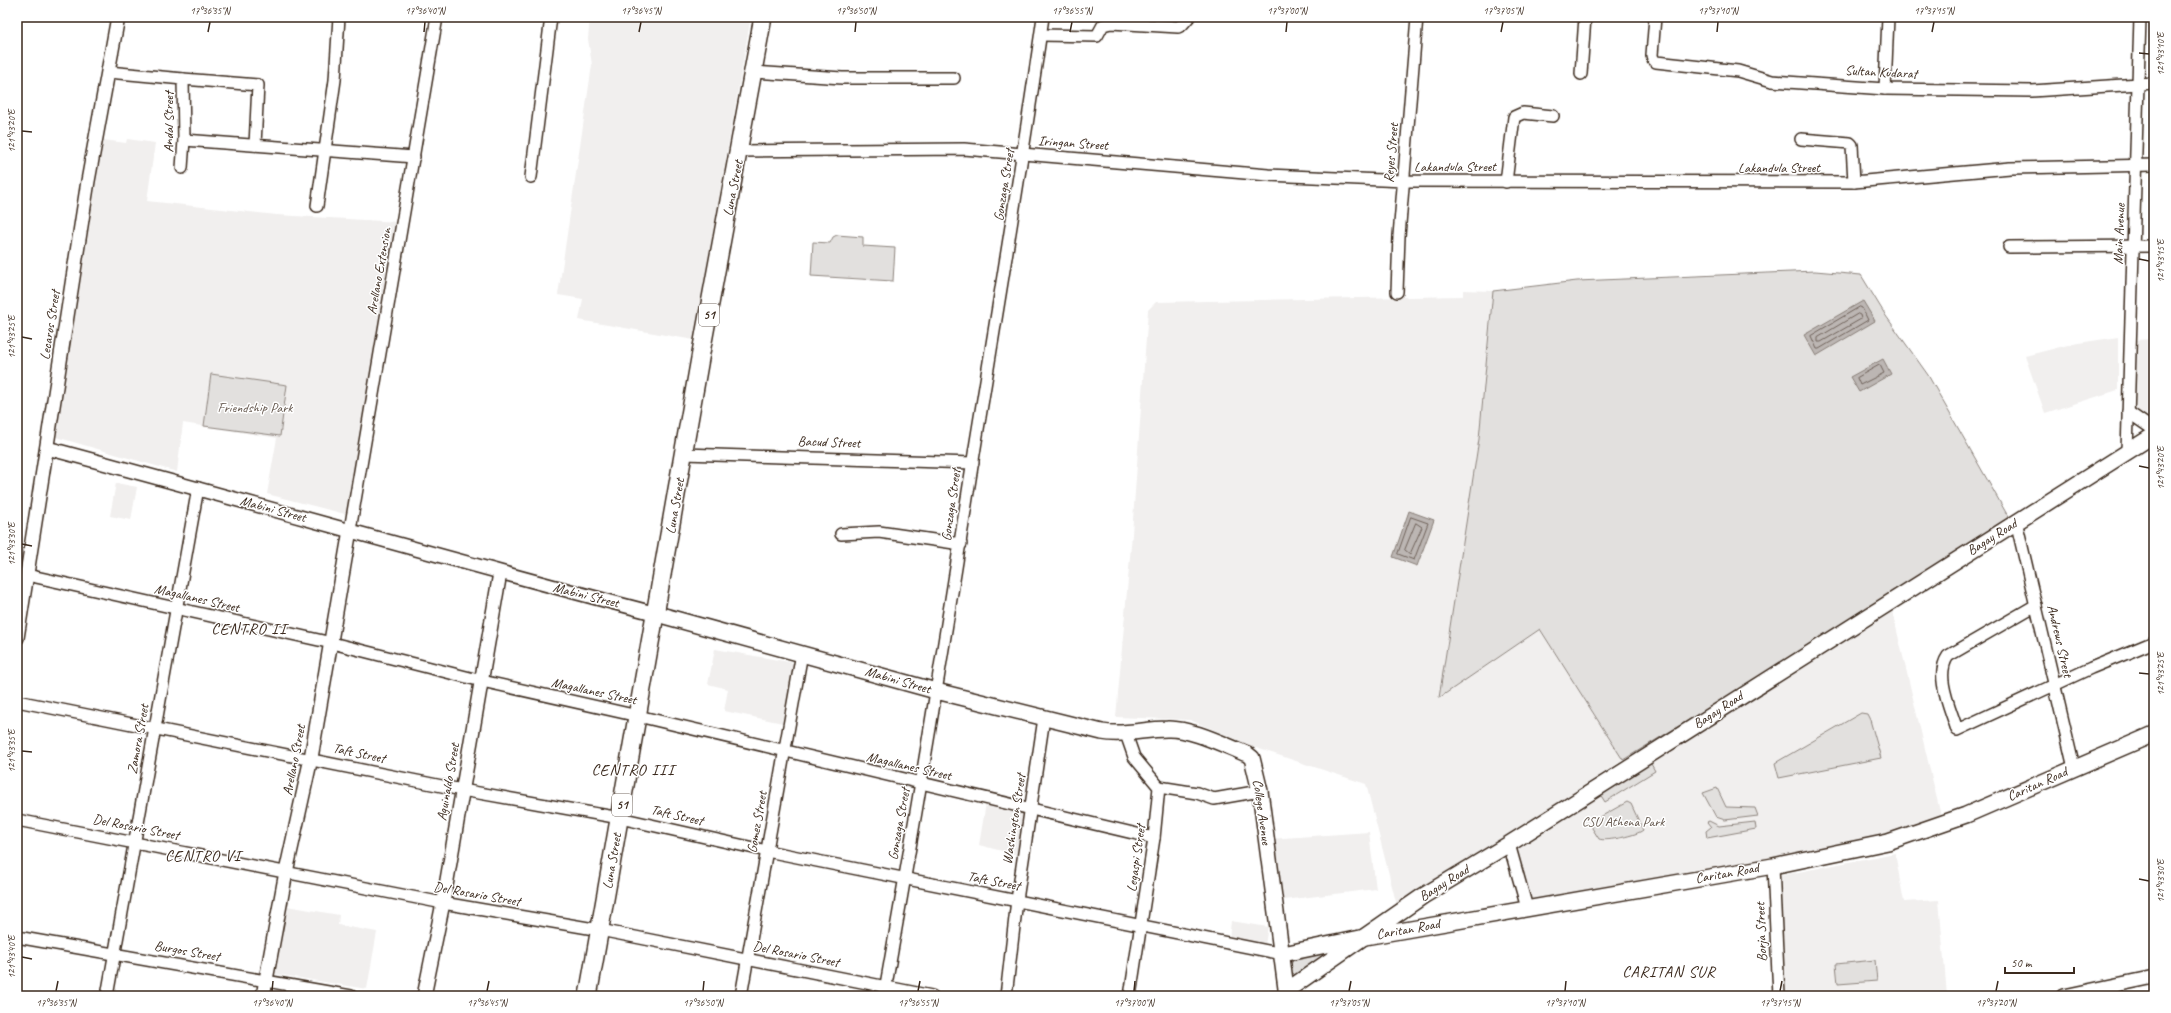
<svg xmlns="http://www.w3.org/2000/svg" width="2171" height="1013" viewBox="0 0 2171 1013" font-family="Caveat,sans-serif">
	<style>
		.built { fill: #f1efee }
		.green { fill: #e2e0de; stroke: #8e857e }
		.water { fill: #bcb6b3; stroke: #887e77 }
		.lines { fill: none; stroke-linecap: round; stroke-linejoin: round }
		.shore { stroke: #6f625a; stroke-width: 1 }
		.minor-casing { stroke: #3b2a1e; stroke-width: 14 }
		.tertiary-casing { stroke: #3b2a1e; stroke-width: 16 }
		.secondary-casing { stroke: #3b2a1e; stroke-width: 18 }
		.primary-casing { stroke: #3b2a1e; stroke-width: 20 }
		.minor { stroke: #fff; stroke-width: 11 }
		.tertiary { stroke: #fff; stroke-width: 13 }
		.secondary { stroke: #fff; stroke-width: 15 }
		.primary { stroke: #fff; stroke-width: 17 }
		.ticks { fill: none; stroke: #3b2a1e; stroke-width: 1.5 }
		.labels { text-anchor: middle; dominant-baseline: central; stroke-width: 3; stroke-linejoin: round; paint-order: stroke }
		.shield { fill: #fff; stroke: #766a62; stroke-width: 1 }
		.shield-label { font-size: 13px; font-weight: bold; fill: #3b2a1e }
		.street-label { font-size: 14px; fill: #3b2a1e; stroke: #fff }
		.park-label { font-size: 14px; fill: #65584e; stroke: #fff }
		.quarter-label { font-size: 16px; letter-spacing: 1px; fill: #3b2a1e; stroke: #fff }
		.neatline { fill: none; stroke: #3b2a1e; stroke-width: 1.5 }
		.ticks-label { font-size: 10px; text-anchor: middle; fill: #3b2a1e }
	</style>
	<rect width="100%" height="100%" fill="#fff"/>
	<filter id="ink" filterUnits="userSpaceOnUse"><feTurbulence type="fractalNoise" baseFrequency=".025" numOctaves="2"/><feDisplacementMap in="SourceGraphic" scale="8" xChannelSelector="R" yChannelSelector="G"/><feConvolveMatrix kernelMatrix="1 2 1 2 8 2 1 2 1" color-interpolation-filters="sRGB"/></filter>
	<g filter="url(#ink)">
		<g class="built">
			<polygon points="590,17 751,17 694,340 579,320 583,299 558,295 592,65 588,39"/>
			<polygon points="127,139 155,143 147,201 277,215 399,222 349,515 267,494 277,438 183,423 177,472 56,437 103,140 126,143"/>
			<polygon points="1463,290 1493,291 1479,439 1439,698 1540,629 1623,760 1397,906 1366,784 1241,743 1231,737 1190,720 1116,717 1132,534 1148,310 1156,302 1463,296"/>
			<polygon points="2118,337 2118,390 2045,413 2025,356 2072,344"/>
			<polygon points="2154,339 2154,420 2132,410 2134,340"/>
			<polygon points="116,483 137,487 131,520 110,516"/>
			<polygon points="1891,606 1942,820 1885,838 1530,902 1513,845"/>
			<polygon points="715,649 795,663 783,723 724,711 728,689 708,684"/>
			<polygon points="986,803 1026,811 1021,856 979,845"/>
			<polygon points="1369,832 1376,889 1276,901 1269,839"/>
			<polygon points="1895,853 1904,902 1939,900 1947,996 1784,996 1778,876"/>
			<polygon points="287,906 339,915 338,925 377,932 367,989 275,974"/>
			<polygon points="1231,921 1268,927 1265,945 1229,939"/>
		</g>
		<g class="green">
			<polygon points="837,235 863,237 863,246 895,248 893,281 811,276 813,242 830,243 833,237"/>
			<polygon points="1815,271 1861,275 1886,316 1928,375 2009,518 1846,624 1623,760 1540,629 1439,698 1479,439 1493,291 1577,281"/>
			<polygon points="211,374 287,385 280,436 204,426"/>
			<polygon points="1861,713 1867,714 1870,720 1881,758 1779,778 1775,763"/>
			<polygon points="1650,762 1655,771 1605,802 1600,794"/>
			<polygon points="1717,788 1726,807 1755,808 1758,816 1725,820 1716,817 1703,793"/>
			<path d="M1627,802L1631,804L1643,830C1638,835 1606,842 1599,839L1592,828L1593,821Z"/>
			<polygon points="1709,821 1719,826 1755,822 1756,829 1707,838 1706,831 1711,827 1707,822"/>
			<polygon points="1323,953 1324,956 1296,976 1291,971 1291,964 1294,959"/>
			<polygon points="1875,960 1877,981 1838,984 1836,964"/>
		</g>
		<g class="water">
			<polygon points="1863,301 1875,321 1816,356 1804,335"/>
			<polygon points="1883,359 1891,374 1859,392 1850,377"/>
			<polygon points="1409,511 1434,520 1417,566 1393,557"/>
		</g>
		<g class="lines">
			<g class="shore">
				<polygon points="1860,307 1862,308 1868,320 1819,349 1817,349 1811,336"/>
				<polygon points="1858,314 1860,315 1861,319 1821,342 1818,342 1818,338"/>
				<polygon points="1880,365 1884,373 1860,385 1857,378"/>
				<polygon points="1411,517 1428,523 1414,560 1398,554"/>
				<polygon points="1416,523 1422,527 1410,554 1405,550"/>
			</g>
			<defs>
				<g id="minor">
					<polyline points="1655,17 1652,55 1653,59 1656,62 1738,71 1772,81 1885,89 2032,91 2154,83"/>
					<polyline points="1041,35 1097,36 1103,25 1111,23 1178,27 1182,25 1189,17"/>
					<polyline points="108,72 183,79 184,140 182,168"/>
					<polyline points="754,72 842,78 954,78"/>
					<polyline points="1581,74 1585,17"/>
					<polyline points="183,79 258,85 255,145"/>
					<polyline points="1885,89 1888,17"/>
					<polyline points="1801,139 1850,143 1852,145 1854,182"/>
					<polyline points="184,140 414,157"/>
					<polyline points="740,151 964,149 1268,175 1404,181 1854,182 2010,168 2154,165"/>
					<polyline points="531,177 551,17"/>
					<polyline points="1506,182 1514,117 1523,113 1553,116"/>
					<polyline points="317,206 335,80 339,17"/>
					<polyline points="2009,247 2154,246"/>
					<polyline points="1397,292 1399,236 1417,17"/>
					<polyline points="2128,412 2154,430"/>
					<polyline points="2127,452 2140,17"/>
					<polyline points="684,454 973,463"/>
					<polyline points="2016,521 2074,768"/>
					<polyline points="350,530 437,17"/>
					<polyline points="841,534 879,532 961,544"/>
					<polyline points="27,575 332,643 482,681 638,716 1154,838"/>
					<path d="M2036,605L1948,656C1934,676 1951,709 1957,730L2091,668L2154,642"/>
					<polyline points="17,701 462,790 620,818 767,851 1283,954"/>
					<polyline points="1126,734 1134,757 1159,787 1154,838 1130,996"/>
					<polyline points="1159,787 1197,793 1214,799 1260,791"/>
					<polyline points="17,820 443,903 600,930 932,996"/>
					<polyline points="1509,844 1527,908"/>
					<polyline points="1773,866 1779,996"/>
					<polyline points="17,937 351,996"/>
					<polyline points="107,996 198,488"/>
					<polyline points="741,996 802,653"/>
					<path d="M884,996C916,818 945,639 973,460C997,312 1022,165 1043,17"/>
					<polyline points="1006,996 1017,900 1044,718"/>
				</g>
				<g id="tertiary">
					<path d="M47,448C250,502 453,561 657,614"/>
					<polyline points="17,638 88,181 118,17"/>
					<polyline points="263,996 286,872 311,758 350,530"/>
					<polyline points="424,996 443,903 500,573"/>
					<polyline points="2064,996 2154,977"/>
				</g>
				<g id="secondary">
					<path d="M657,614L936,691L1102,732C1124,736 1144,729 1167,729C1191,728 1224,745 1247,754L1252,758L1260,791L1287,996"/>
					<polyline points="1283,954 1365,937 1773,866 1888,842 1966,815 2154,734"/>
					<polyline points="1286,991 1423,896 1509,844 2154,435"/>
				</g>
				<polyline id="primary" points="588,996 702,347 763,17"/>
			</defs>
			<use href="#minor" class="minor-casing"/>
			<use href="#tertiary" class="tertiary-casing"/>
			<use href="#secondary" class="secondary-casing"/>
			<use href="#primary" class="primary-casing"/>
			<use href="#minor" class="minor"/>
			<use href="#tertiary" class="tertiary"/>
			<use href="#secondary" class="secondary"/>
			<use href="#primary" class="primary"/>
		</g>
	</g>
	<path class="ticks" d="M208,32L210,22M424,32L425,22M639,32L641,22M855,32L856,22M1070,32L1072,22M1286,32L1287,22M1501,32L1503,22M1717,32L1718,22M1932,32L1934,22M2139,53L2149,54M22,131L32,132M2139,259L2149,261M22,337L32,339M2139,466L2149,468M22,544L32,546M2139,673L2149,674M22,751L32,752M2139,879L2149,881M22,957L32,959M56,991L58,981M272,991L273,981M487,991L489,981M703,991L704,981M918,991L920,981M1134,991L1135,981M1349,991L1351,981M1565,991L1566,981M1780,991L1782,981M1996,991L1998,981"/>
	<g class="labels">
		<g class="shield">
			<rect x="699" y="304" width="20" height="22" rx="3"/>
			<rect x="612" y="794" width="20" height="22" rx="3"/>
		</g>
		<g class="shield-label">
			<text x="709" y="315">51</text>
			<text x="622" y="805">51</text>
		</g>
		<g class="street-label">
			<text transform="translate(1881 72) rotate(3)">Sultan Kudarat</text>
			<text transform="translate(168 122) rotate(-90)">Andal Street</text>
			<text transform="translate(1073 143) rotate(4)">Iringan Street</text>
			<text transform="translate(1391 153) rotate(-85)">Reyes Street</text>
			<text x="1455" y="166">Lakandula Street</text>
			<text x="1779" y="167">Lakandula Street</text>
			<text transform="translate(1004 185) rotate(-81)">Gonzaga Street</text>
			<text transform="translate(733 188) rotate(-79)">Luna Street</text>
			<text transform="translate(2119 234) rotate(-88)">Main Avenue</text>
			<text transform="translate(379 271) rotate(-80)">Arellano Extension</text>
			<text transform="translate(50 325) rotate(-81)">Lecaros Street</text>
			<text transform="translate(829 442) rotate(2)">Bacud Street</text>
			<text transform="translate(951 505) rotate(-82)">Gonzaga Street</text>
			<text transform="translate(675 506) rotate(-80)">Luna Street</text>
			<text transform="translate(273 509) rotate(15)">Mabini Street</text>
			<text transform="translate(1992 537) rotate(-32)">Bagay Road</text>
			<text transform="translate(586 595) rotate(14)">Mabini Street</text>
			<text transform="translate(197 598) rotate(13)">Magallanes Street</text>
			<text transform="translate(2060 641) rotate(77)">Andrews Street</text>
			<text transform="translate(898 680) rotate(16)">Mabini Street</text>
			<text transform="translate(594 691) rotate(12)">Magallanes Street</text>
			<text transform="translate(1718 710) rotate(-33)">Bagay Road</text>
			<text transform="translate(138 739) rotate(-80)">Zamora Street</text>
			<text transform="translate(359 753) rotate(12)">Taft Street</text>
			<text transform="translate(294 760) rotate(-79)">Arellano Street</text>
			<text transform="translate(909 766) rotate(13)">Magallanes Street</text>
			<text transform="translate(448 782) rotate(-80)">Aguinaldo Street</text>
			<text transform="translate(2037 784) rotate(-24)">Caritan Road</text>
			<text transform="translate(1262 812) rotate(82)">College Avenue</text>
			<text transform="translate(677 815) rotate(13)">Taft Street</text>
			<text transform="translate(1014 819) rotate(-81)">Washington Street</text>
			<text transform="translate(757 822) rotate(-80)">Gomez Street</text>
			<text transform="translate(899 824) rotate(-80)">Gonzaga Street</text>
			<text transform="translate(136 827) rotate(11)">Del Rosario Street</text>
			<text transform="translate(1136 858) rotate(-82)">Legaspi Street</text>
			<text transform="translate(612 861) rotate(-80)">Luna Street</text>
			<text transform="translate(1727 873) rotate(-10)">Caritan Road</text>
			<text transform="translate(994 881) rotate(11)">Taft Street</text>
			<text transform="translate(1444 883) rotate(-32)">Bagay Road</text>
			<text transform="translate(477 894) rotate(10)">Del Rosario Street</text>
			<text transform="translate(1408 929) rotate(-10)">Caritan Road</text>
			<text transform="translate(1761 932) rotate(-92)">Borja Street</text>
			<text transform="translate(187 951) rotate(10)">Burgos Street</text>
			<text transform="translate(796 954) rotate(11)">Del Rosario Street</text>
		</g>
		<g class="park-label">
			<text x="255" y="407">Friendship Park</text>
			<text x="1623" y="821">CSU Athena Park</text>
		</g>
		<g class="quarter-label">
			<text x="249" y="629">CENTRO II</text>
			<text x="633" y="770">CENTRO III</text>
			<text x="203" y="856">CENTRO VI</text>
			<text x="1669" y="972">CARITAN SUR</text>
		</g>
	</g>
	<rect width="2171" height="1013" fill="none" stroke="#fff" stroke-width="44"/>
	<path d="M2005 967v6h69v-6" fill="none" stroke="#3b2a1e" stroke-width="2"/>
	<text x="2011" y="967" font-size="12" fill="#3b2a1e" stroke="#ffffff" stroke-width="3" paint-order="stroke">50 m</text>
	<rect x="22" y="22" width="2127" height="969" class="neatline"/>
	<g class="ticks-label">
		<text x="210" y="14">17°36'35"N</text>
		<text x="425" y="14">17°36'40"N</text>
		<text x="641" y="14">17°36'45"N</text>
		<text x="856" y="14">17°36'50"N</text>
		<text x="1072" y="14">17°36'55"N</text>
		<text x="1287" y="14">17°37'00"N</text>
		<text x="1503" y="14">17°37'05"N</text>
		<text x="1718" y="14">17°37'10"N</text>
		<text x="1934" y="14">17°37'15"N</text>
		<text transform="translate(2160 54) rotate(-90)" y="4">121°43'10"E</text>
		<text transform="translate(11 131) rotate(-90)" y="4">121°43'20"E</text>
		<text transform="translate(2160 261) rotate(-90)" y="4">121°43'15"E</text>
		<text transform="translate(11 337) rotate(-90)" y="4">121°43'25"E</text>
		<text transform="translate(2160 468) rotate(-90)" y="4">121°43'20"E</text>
		<text transform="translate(11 544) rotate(-90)" y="4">121°43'30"E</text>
		<text transform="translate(2160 674) rotate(-90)" y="4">121°43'25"E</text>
		<text transform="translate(11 751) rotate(-90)" y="4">121°43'35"E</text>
		<text transform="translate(2160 881) rotate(-90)" y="4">121°43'30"E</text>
		<text transform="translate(11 957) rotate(-90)" y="4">121°43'40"E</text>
		<text x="56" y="1006">17°36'35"N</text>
		<text x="272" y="1006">17°36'40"N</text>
		<text x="487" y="1006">17°36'45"N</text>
		<text x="703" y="1006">17°36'50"N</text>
		<text x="918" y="1006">17°36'55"N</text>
		<text x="1134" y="1006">17°37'00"N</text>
		<text x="1349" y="1006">17°37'05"N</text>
		<text x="1565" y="1006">17°37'10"N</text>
		<text x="1780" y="1006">17°37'15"N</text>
		<text x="1996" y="1006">17°37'20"N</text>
	</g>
</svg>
